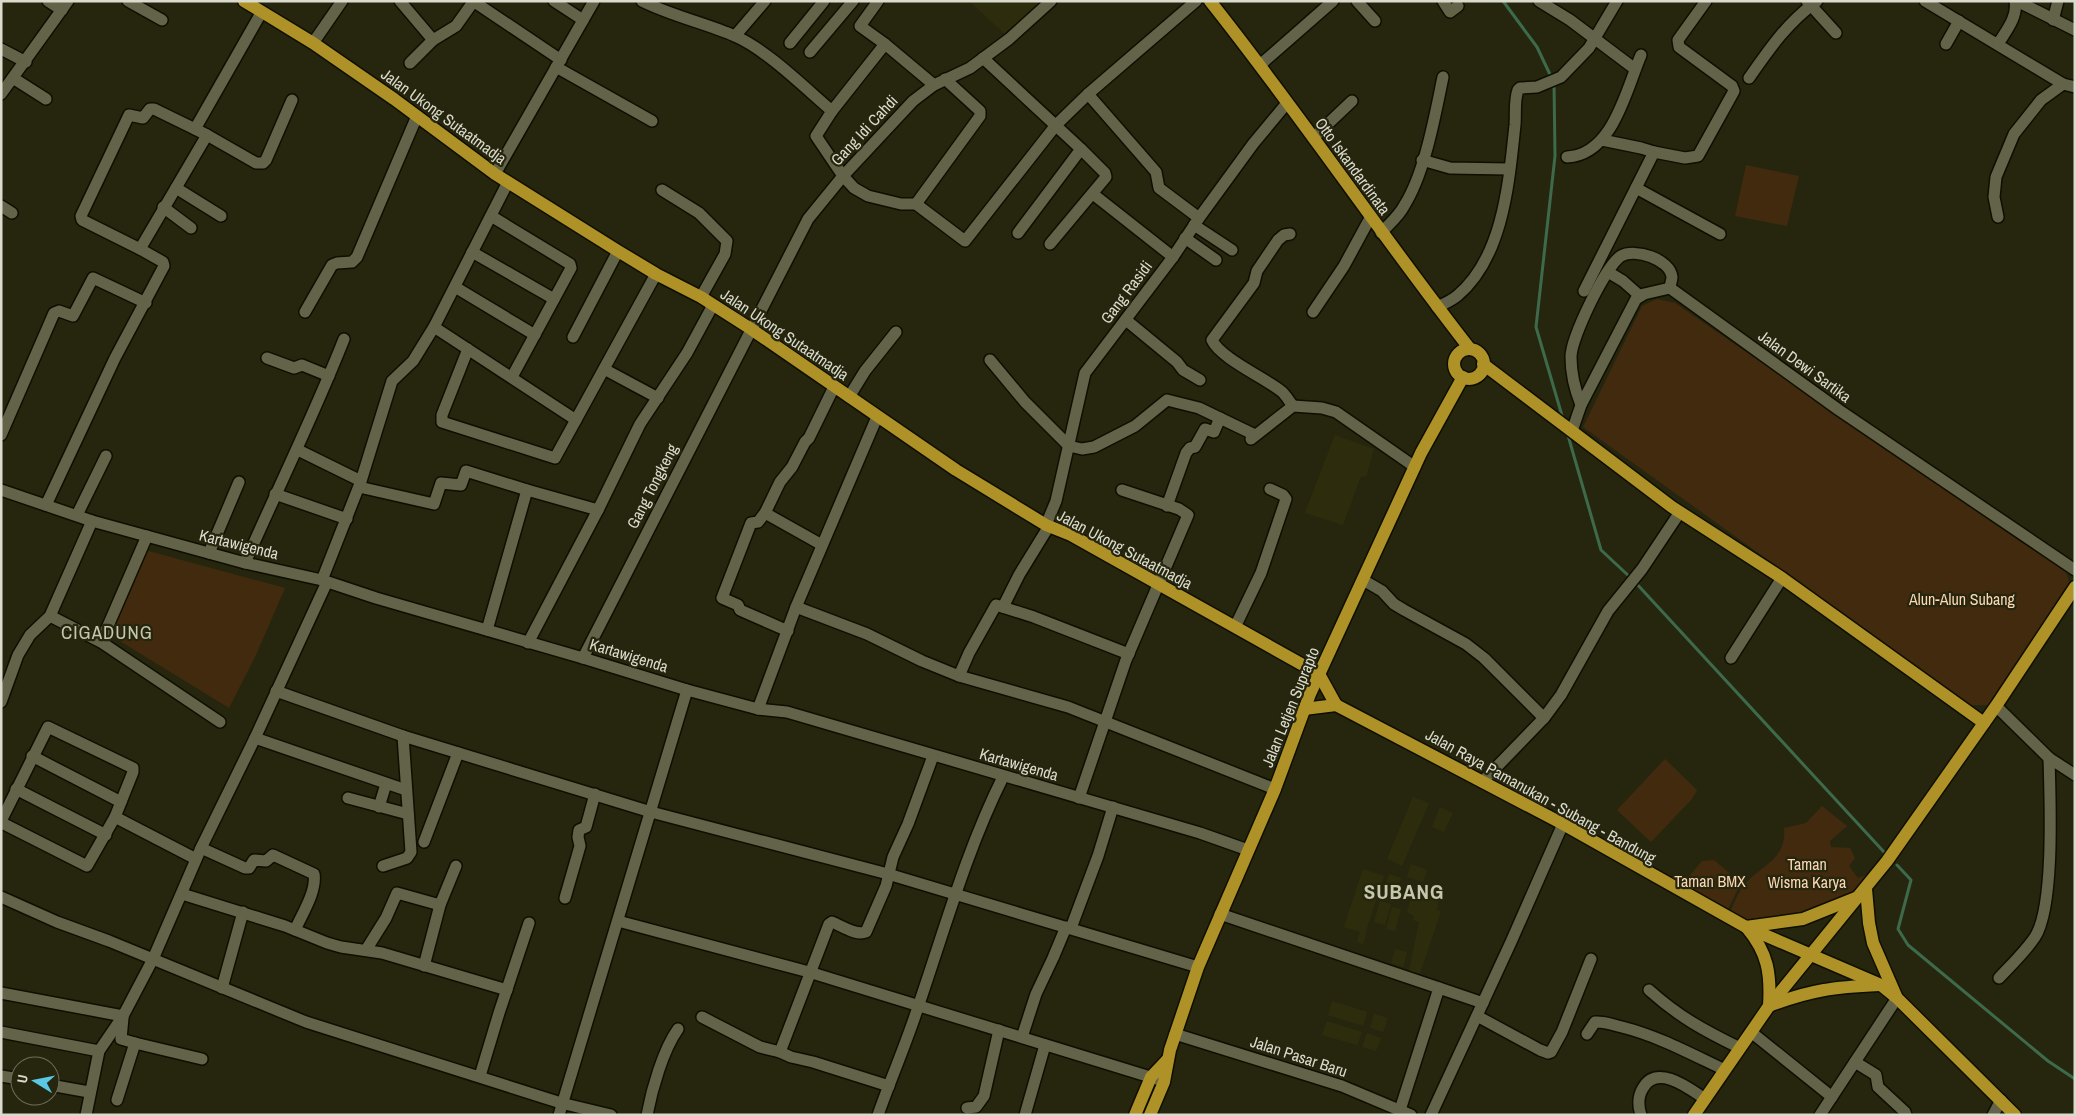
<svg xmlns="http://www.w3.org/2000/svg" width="2076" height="1116" viewBox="0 0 2076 1116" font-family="'Archivo Narrow',sans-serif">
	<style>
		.built { fill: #2d2d0e }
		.green { fill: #422a0e }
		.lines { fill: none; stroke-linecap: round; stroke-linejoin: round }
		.stream { stroke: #3d6a4a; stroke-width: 3 }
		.minor-casing { stroke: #0f0f00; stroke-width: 14 }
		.major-casing { stroke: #0f0f00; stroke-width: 15 }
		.minor { stroke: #626349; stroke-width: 11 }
		.major { stroke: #af9227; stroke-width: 12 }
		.labels { text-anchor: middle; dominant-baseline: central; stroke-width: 4.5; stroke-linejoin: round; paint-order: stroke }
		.street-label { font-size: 16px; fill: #dadbcd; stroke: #26260f }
		.park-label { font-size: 16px; fill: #fbd7b4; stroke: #26260f }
		.quarter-label { font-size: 19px; letter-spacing: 1px; fill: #c5c7aa; stroke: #26260f }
		.district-label { font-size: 21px; font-weight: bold; letter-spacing: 1px; fill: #c5c7aa; stroke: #26260f }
	</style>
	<rect width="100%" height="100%" fill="#26260f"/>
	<g class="built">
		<polygon points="969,1 1049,1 1009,38"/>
		<polygon points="1335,435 1374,449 1366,477 1361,476 1343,525 1305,513"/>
		<polygon points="1413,797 1429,803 1402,866 1387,859"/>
		<polygon points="1440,807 1453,813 1444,832 1432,827"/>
		<polygon points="1411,864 1427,870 1423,882 1407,877"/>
		<polygon points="1363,869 1384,876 1365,934 1366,935 1363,944 1357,942 1360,932 1344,927"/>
		<polygon points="1389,874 1401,878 1393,902 1381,898"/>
		<polygon points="1414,888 1439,893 1437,910 1441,911 1418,979 1408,976 1419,922 1413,920 1414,916 1407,912"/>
		<polygon points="1380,901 1391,904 1385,925 1374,922"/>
		<polygon points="1392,907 1401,909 1395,931 1386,929"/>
		<polygon points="1395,949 1407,952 1403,967 1391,963"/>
		<polygon points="1332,1001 1367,1012 1363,1026 1328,1015"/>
		<polygon points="1374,1014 1388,1018 1383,1032 1370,1028"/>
		<polygon points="1327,1021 1362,1032 1357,1045 1322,1035"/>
		<polygon points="1367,1033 1381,1038 1376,1051 1362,1047"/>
	</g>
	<g class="green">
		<polygon points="1746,165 1799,176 1787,226 1735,216"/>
		<polygon points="1657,299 1675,303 2066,572 2070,584 1992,705 1970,705 1583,427 1642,306"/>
		<polygon points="145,550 285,588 256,655 229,708 110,635"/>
		<polygon points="1665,759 1697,790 1692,799 1651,842 1617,810"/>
		<path d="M1822,806L1847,826L1830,841L1831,847L1850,848L1855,858L1849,866L1858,878L1870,874L1853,893L1801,914L1747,922L1730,912C1734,904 1738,892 1745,884C1761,865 1787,860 1784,828L1806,823Z"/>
		<polygon points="1714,860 1741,883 1727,911 1681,886 1702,861"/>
	</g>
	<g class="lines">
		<g class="stream">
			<polyline points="1503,1 1537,47 1554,83 1555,156 1536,327 1563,419"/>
			<polyline points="1567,432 1601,550 1631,578"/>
			<polyline points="1635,582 1884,852"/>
			<polyline points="1897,865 1911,880 1898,929 1908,945 2048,1061 2075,1079"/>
		</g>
		<defs>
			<g id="minor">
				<polyline points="48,1 62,10"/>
				<polyline points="128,1 162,20"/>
				<polyline points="400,1 433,40 456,26 473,2"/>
				<polyline points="473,1 561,60"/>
				<polyline points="554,1 583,20"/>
				<path d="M642,1C672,16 705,23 735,36C767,50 805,88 832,111L816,136L843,176L854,188L868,196L901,204H916L965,241L1056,125L1088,94L1196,1"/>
				<polyline points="878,1 860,26 885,44 934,85"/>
				<polyline points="1357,1 1375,21"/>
				<polyline points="1443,1 1450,12 1458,6"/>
				<polyline points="1539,1 1570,20 1635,69"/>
				<polyline points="1807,1 1836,33"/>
				<polyline points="1925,1 2063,84 2075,87"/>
				<polyline points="2017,1 2075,30"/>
				<polyline points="2053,20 2058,1"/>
				<polyline points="735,36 765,1"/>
				<polyline points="313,43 342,1"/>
				<polyline points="790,43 824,1"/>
				<polyline points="1946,44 1959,21"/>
				<path d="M1998,44C2006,31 2018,17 2015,1"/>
				<polyline points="1,49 26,62"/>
				<polyline points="810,52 853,1"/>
				<polyline points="983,58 1081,149 1018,233"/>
				<polyline points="410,63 433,40"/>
				<polyline points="1260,65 1333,1"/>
				<polyline points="556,67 652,121"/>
				<polyline points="13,78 46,99"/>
				<path d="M1749,78C1770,48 1787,23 1817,1"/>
				<polyline points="1,94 68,1"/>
				<polyline points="1088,94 1156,172 1159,188 1199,218"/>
				<polyline points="832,111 885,44"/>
				<polyline points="207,135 256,163 263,163 266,160 292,100"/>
				<polyline points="1313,138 1352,101"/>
				<polyline points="1602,140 1641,148 1654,152"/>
				<path d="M1567,157C1613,155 1626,90 1641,55"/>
				<polyline points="1422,160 1450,168 1509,169"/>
				<polyline points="495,174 594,1"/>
				<polyline points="176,188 221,216"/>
				<polyline points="1636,188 1720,234"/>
				<polyline points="662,190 699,213 727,241 725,254 701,297"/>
				<polyline points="1093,194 1173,257"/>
				<polyline points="916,204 980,116 980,111 945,79"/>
				<polyline points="1,206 12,213"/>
				<polyline points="163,207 191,228"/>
				<polyline points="491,216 570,264 571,268 512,377"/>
				<polyline points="1998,217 1994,197 1996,177 2014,134 2041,100 2063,84"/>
				<polyline points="1194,225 1232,250"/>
				<path d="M1381,233C1389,224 1399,216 1404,206C1425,173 1435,115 1443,77"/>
				<path d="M1290,234L1284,235L1278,240L1257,271L1254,283L1212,340C1220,358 1265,378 1281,391C1286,395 1289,401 1293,406"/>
				<polyline points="1185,238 1216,260"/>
				<polyline points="1050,244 1106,177 1105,173 1081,149"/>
				<polyline points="140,249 82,220 81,216 129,115 143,118 150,109 154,109 195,129"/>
				<polyline points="472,252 554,299"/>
				<polyline points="1608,272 1623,281 1640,296"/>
				<polyline points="455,287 535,335"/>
				<polyline points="1584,291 1654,152 1685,158 1698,156 1734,91 1732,86 1679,47 1678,40 1706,1"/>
				<path d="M1437,307C1444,304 1452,300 1457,296C1504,257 1509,180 1515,125C1516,113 1514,101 1518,90L1520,88L1537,87L1561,77L1589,48L1617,1"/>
				<polyline points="305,312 332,265 337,263 352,262 357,257 417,116"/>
				<polyline points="1313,312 1344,266 1370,218"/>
				<polyline points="1126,320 1177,362 1183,370 1200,380"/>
				<polyline points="434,327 576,420"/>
				<polyline points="573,337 618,251"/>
				<polyline points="468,349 442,415 442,422 555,458 656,274"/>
				<polyline points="267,358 294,368 302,365 329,376"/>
				<polyline points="990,360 1025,402 1069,446 1082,449 1094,447 1135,426 1167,400 1199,408 1255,435"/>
				<polyline points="604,369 658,398"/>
				<polyline points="849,397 865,371 896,332"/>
				<path d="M1581,405C1575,390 1571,373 1571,357C1571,338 1606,265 1621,256C1635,248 1670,259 1672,277C1672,280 1670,285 1670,288"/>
				<polyline points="1572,431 1581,405 1636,299 1644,294 1670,288 1839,410 2075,570"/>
				<polyline points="1,435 54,313 59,311 73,316 93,278 146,303"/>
				<polyline points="1251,439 1293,406 1322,408 1336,412 1415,467"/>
				<polyline points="298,450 361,481"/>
				<polyline points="359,487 434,504 441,483 461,485 466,471 527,490 487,630"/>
				<polyline points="1,490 92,521 245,563 322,580 376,598 583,658 687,690 758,709 787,712 1200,833 1248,850"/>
				<polyline points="527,490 598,510"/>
				<polyline points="275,494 347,519"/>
				<polyline points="46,505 115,358 164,266 163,262 140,249 207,135 195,129 261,13"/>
				<polyline points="1167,506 1186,453 1190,448 1195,447 1205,429 1214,432 1220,418"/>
				<polyline points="765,513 822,545"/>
				<polyline points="77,515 106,456"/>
				<polyline points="1046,525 1056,501 1085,373 1173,257 1199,218 1253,144 1287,103"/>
				<polyline points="209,553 239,482"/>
				<path d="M245,563C278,488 314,415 344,339"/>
				<polyline points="322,580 361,481 392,381 413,361 434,327 508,182"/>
				<polyline points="1363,580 1382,591 1394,604 1404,610 1466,644 1484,658 1544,718 1561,695 1608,611 1642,569 1680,512"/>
				<polyline points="796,607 867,634 922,661 959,676 1068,707 1275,789"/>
				<polyline points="1003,607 1019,575 1049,526"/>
				<polyline points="50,616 101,642 220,722"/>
				<polyline points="1235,627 1261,573 1286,499 1283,495 1270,489"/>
				<polyline points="788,631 740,610 738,605 722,598 751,523 758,522 765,513 780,482 792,467 805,442 809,438 834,387"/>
				<polyline points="101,642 147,536"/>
				<polyline points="528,643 598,510 640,424 687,353 713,305"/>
				<polyline points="583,658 808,219 843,176 913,101 934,85 970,68 1009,39 1051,1"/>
				<polyline points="1731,658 1782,578"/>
				<polyline points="959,676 969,653 996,605 1034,617 1129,654"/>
				<polyline points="276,691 403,736 651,812 888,874 1198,967"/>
				<polyline points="1,702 18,655 30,635 50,616 92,521"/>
				<polyline points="1996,706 2049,758 2075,775"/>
				<polyline points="758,709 796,607 877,417"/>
				<polygon points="48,727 133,768 133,772 115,817 87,866 2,823 2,819"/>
				<polyline points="255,738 406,790"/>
				<polyline points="32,756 121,802"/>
				<polyline points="1482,782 1544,718"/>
				<polyline points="16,789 106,835"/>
				<polyline points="348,798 408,814"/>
				<polyline points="1079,798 1126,660 1188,515 1179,509 1122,490"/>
				<polyline points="379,807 386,784"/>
				<polyline points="115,817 196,859"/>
				<polyline points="424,842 458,753"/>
				<path d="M201,848L245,868H249L254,860L266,861L273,855L314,874C317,891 302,914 295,930"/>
				<polyline points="383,866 407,858 411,852 403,736"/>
				<polyline points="182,894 285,926 327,943 341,947 382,953 507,990"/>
				<polyline points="1,897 57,922 109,941 306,1022 561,1103 611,1115"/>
				<polyline points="565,898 580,846 578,837 579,830 586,827 595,794"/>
				<polyline points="1220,914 1439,988 1400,1110"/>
				<polyline points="618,921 809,972 1160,1080"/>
				<polyline points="1071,928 1098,856 1113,807"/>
				<polyline points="366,950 386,918 397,893 440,905"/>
				<polyline points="424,966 440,905 456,866"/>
				<path d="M1999,978C2011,965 2025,952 2035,937C2055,906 2050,797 2049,758"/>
				<polyline points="222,988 243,912"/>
				<polyline points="1439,988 1483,1003"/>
				<path d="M1649,990C1679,1017 1705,1031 1740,1048"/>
				<polyline points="1,993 123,1016 153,959 201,848 255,738 327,582"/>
				<polyline points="1477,1016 1540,1050 1548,1053 1551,1052 1562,1032 1591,959"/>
				<polyline points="702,1017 760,1047 780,1052 791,1057 813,1062 889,1086"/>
				<polyline points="1,1032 99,1051"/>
				<polyline points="1751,1032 1832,1097"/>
				<polyline points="1175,1034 1342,1086 1411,1115"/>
				<path d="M1587,1034L1595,1022C1604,1021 1613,1025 1622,1027C1658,1036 1691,1054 1725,1070"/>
				<polyline points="1022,1037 1036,994 1053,958 1066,927"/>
				<polyline points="135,1043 202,1059"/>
				<path d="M780,1052L829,924L832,922C842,926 856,936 866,932L886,886L893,857L908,824L933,756"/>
				<polyline points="1855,1062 1876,1075 1878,1087 1905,1112 1906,1115"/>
				<polyline points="1,1076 20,1079"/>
				<polyline points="480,1076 499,1013 529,923"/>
				<polyline points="50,1085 89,1092"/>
				<polyline points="117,1100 135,1043 121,1039 123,1018"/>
				<polyline points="967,1108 976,1107 984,1096 999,1030"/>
				<polyline points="86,1115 99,1051 123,1016"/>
				<polyline points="559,1115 687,690"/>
				<path d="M647,1115C652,1089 663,1050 678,1029"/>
				<path d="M878,1115C891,1078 907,1042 919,1004C945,928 967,849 1003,777"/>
				<polyline points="1025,1115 1045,1045"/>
				<polyline points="1431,1115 1511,942 1563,824"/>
				<path d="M1641,1115C1638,1106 1638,1096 1643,1088C1657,1063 1690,1089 1705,1099"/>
				<polyline points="1820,1115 1897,998"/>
				<polyline points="1993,1115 2001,1100"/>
			</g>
			<g id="major">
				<polyline points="244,1 313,43 394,99 495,174 618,251 656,274 701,297 751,329 956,470 1046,525 1071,535 1319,674 1336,705"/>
				<path d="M1210,1C1300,114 1381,235 1470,349"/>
				<circle cx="1469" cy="364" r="15"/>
				<polyline points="1483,364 1672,507 1782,578 1984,723"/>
				<polyline points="1336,705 1563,824 1746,927 1881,985 1897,998 2015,1115"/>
				<polyline points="1304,709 1336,705"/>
				<polyline points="1866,889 1869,923 1873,943 1896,996"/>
				<polyline points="1746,927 1803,919 1858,897"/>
				<path d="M1747,928C1768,953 1771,974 1769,1006C1810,990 1835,987 1879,985"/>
				<polyline points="1135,1115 1151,1077 1168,1059"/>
				<polyline points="1150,1115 1164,1082 1170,1050 1198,967 1275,789 1310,694 1421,453 1463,377"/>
				<polyline points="1694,1115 1769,1006 1887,861 1996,706 2075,587"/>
			</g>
		</defs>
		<use href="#minor" class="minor-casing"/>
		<use href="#major" class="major-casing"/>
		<use href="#minor" class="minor"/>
		<use href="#major" class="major"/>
	</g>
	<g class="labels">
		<g class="street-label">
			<text transform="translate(444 116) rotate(36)">Jalan Ukong Sutaatmadja</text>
			<text transform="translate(864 130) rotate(-47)">Gang Idi Cahdi</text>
			<text transform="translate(1353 166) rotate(54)">Otto Iskandardinata</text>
			<text transform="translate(1126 292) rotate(-53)">Gang Rasidi</text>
			<text transform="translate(785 334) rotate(34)">Jalan Ukong Sutaatmadja</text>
			<text transform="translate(1805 366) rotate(36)">Jalan Dewi Sartika</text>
			<text transform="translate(652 486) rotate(-63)">Gang Tongkeng</text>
			<text transform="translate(239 544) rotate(14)">Kartawigenda</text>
			<text transform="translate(1125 549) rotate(28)">Jalan Ukong Sutaatmadja</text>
			<text transform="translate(629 655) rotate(17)">Kartawigenda</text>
			<text transform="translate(1290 707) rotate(-68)">Jalan Letjen Suprapto</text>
			<text transform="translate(1019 764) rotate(16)">Kartawigenda</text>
			<text transform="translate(1541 796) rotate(29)">Jalan Raya Pamanukan - Subang - Bandung</text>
			<text transform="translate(1299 1056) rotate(18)">Jalan Pasar Baru</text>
		</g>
		<g class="park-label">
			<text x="1962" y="599">Alun-Alun Subang</text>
			<text x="1807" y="864">Taman<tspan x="1807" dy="18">Wisma Karya</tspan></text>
			<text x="1710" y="881">Taman BMX</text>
		</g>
		<g class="quarter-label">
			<text x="107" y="632">CIGADUNG</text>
		</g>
		<g class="district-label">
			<text x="1404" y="891">SUBANG</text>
		</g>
	</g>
	<rect width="2076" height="1116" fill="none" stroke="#dadbcd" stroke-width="5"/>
	<g transform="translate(35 1081) rotate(280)"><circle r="24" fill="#26260f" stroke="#6e6e5b"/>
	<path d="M0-4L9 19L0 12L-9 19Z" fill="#59c8e4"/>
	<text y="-8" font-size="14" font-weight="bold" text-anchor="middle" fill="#dadbcd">U</text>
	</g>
</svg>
